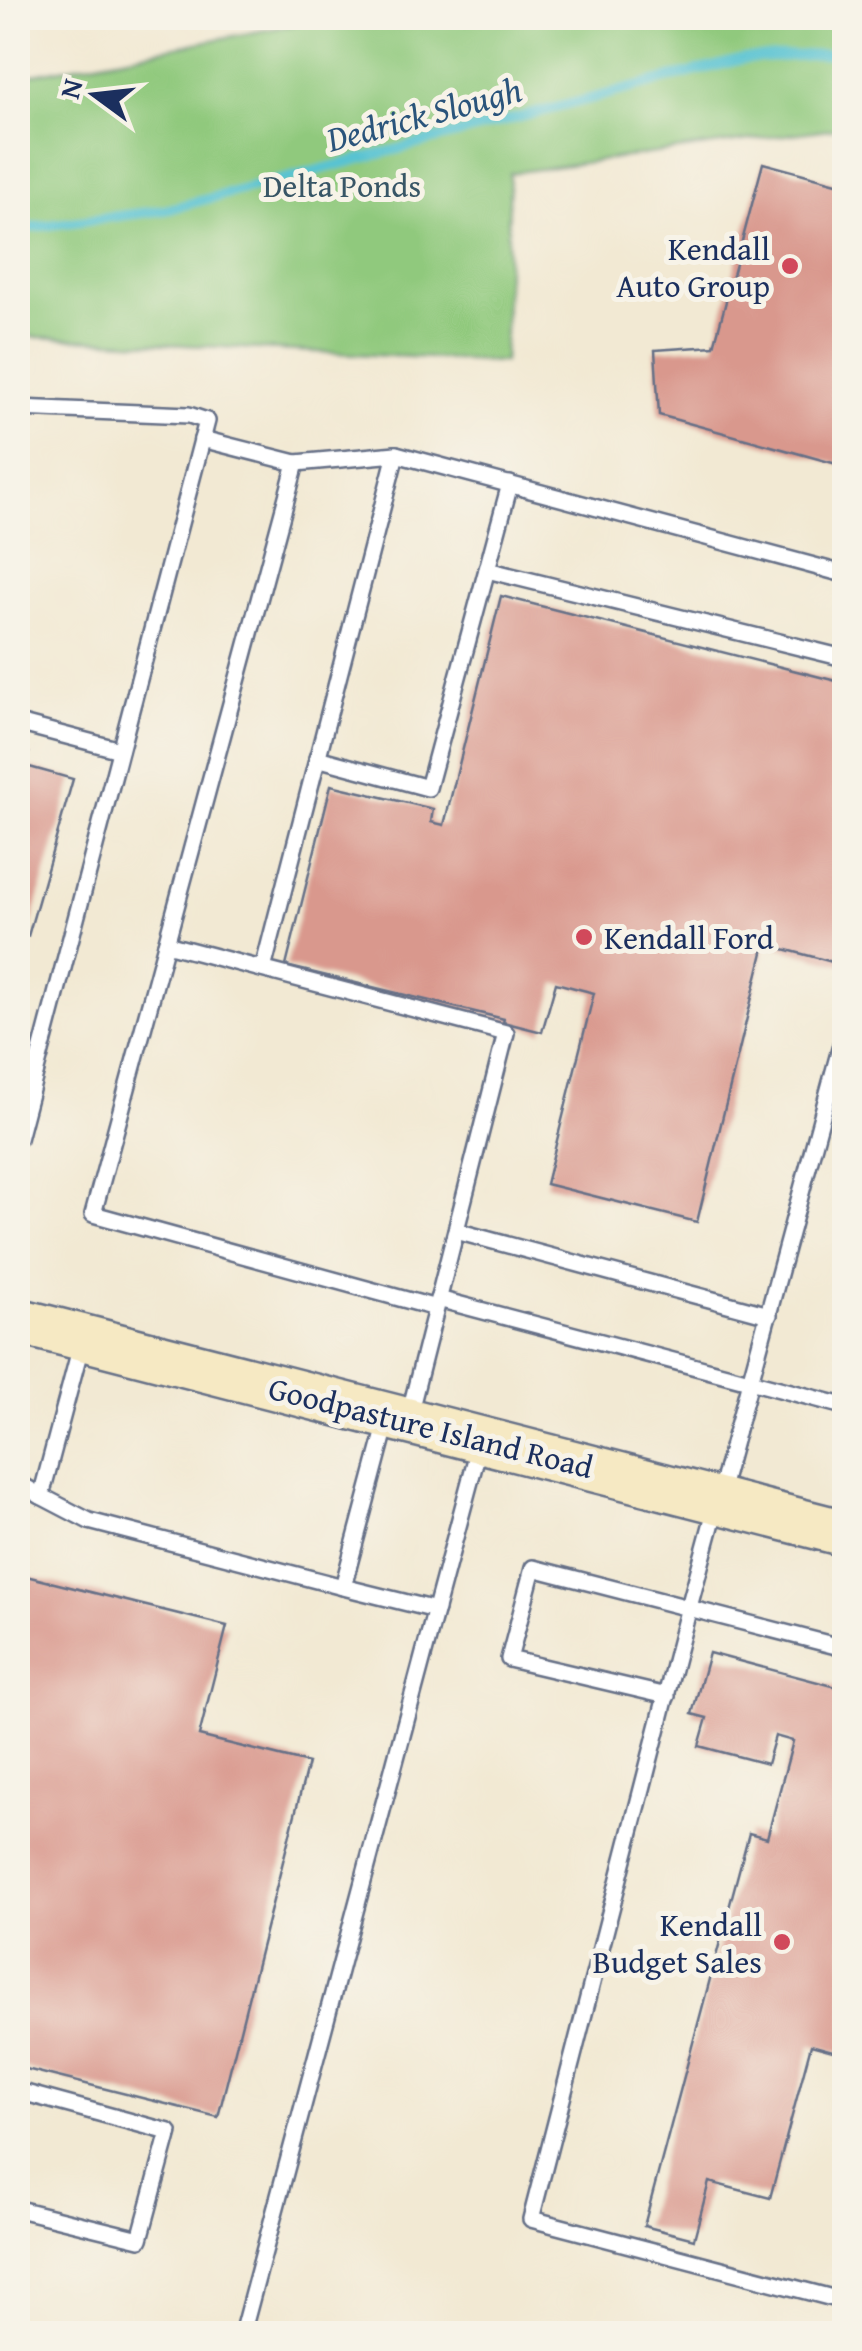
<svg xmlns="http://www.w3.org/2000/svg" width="862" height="2351" viewBox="0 0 862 2351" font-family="'Gentium Book Plus',serif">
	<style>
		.green { fill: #90c97d; stroke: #567c6e; stroke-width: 2.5 }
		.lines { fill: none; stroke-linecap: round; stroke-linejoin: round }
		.stream { stroke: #58c3d2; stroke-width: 10 }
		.building { fill: #d9988d }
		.lane-casing { stroke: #667087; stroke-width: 20 }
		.secondary-casing { stroke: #667087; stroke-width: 50 }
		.lane { stroke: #fff; stroke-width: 15 }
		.secondary { stroke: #f6e9c3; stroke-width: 45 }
		.poi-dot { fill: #d1495b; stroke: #f7f3e8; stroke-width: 4 }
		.labels { text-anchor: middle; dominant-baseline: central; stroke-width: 10; stroke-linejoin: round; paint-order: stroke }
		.park-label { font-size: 32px; fill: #385666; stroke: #f7f3e8 }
		.poi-label { font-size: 32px; fill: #1b2f5e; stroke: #f7f3e8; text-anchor: end }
		.street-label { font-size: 32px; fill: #1b2f5e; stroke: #f7f3e8 }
		.water-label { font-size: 35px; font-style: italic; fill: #2a547b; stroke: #f7f3e8 }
	</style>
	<rect width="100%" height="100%" fill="#f7f3e8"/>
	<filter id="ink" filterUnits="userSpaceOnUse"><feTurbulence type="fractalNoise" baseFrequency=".01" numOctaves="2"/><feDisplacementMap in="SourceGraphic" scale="20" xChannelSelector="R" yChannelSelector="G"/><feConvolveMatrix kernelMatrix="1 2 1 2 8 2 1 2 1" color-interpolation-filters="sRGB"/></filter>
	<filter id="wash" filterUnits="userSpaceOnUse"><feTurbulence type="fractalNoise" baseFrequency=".0048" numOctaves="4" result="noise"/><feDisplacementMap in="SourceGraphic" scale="40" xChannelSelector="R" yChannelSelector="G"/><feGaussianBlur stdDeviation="2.25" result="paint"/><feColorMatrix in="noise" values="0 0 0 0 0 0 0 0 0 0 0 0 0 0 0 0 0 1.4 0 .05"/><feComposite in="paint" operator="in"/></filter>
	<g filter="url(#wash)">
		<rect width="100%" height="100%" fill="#f2e9d3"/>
		<polygon class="green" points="328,18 844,18 844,127 510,173 504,362 18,336 18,77"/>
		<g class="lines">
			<polyline class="stream" points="18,229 165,210 743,59 844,53"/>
		</g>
		<g id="blocks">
			<g class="building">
				<polygon points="763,163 844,185 844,466 659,415 655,350 714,346"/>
				<polygon points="501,596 844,683 844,965 765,944 697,1222 546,1184 594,993 556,983 542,1032 503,1022 504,1019 286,966 331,785 433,809 431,822 444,825"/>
				<polygon points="18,750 29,753 26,766 73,779 28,936 18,934"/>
				<polygon points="18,1574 227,1626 199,1736 308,1763 218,2117 18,2067"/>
				<polygon points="709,1653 844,1689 844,2054 811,2045 770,2198 709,2182 694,2239 644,2226 749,1833 767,1838 793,1741 775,1736 767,1764 699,1746 707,1718 692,1714"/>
			</g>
		</g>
	</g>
	<g filter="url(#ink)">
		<use href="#blocks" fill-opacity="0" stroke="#667087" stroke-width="2.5"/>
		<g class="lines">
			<defs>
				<g id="lane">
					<polyline points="18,408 189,415 207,421 18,1139"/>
					<polyline points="296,463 396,454"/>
					<polyline points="487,570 844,658"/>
					<polyline points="18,723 120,750"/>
					<polyline points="317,758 428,788 510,484"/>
					<polyline points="166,944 296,463 202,439"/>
					<polyline points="263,969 396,454 844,574"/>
					<polyline points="844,1034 689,1607 531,2219 844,2301"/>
					<polyline points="456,1231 769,1315"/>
					<polyline points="438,1299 844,1406"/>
					<polyline points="82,1342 41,1496 89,1521 343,1587 387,1422"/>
					<polyline points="408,1419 506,1033 166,944 93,1214 436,1308"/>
					<polyline points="18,1483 41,1496"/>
					<polyline points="343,1587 436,1610"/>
					<polyline points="667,1696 509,1659 533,1568 844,1648"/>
					<polyline points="18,2091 169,2132 140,2239 18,2209"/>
					<polyline points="18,2325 47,2334"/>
					<polyline points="242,2334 480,1444"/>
				</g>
				<polyline id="secondary" points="18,1321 844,1533"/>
			</defs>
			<use href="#lane" class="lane-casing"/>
			<use href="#secondary" class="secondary-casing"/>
			<use href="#lane" class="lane"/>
			<use href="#secondary" class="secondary"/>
		</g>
	</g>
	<g class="poi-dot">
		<circle cx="790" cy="266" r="10"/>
		<circle cx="584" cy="937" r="10"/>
		<circle cx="782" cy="1942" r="10"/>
	</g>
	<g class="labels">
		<g class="park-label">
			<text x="342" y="185">Delta Ponds</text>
		</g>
		<g class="poi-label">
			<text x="770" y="248">Kendall<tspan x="770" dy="37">Auto Group</tspan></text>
			<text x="604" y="937" text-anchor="start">Kendall Ford</text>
			<text x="762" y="1924">Kendall<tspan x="762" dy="37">Budget Sales</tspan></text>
		</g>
		<g class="street-label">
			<text transform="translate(431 1427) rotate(14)">Goodpasture Island Road</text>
		</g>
		<g class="water-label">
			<text transform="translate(424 114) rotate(-15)">Dedrick Slough</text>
		</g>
	</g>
	<rect width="862" height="2351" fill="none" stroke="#f7f3e8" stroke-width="60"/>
	<g transform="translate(95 95) rotate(285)" stroke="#f7f3e8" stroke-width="8" paint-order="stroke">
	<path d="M0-8L18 38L0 25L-18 38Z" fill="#1b2f5e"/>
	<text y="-15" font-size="28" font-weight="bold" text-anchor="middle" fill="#1b2f5e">N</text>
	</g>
</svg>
